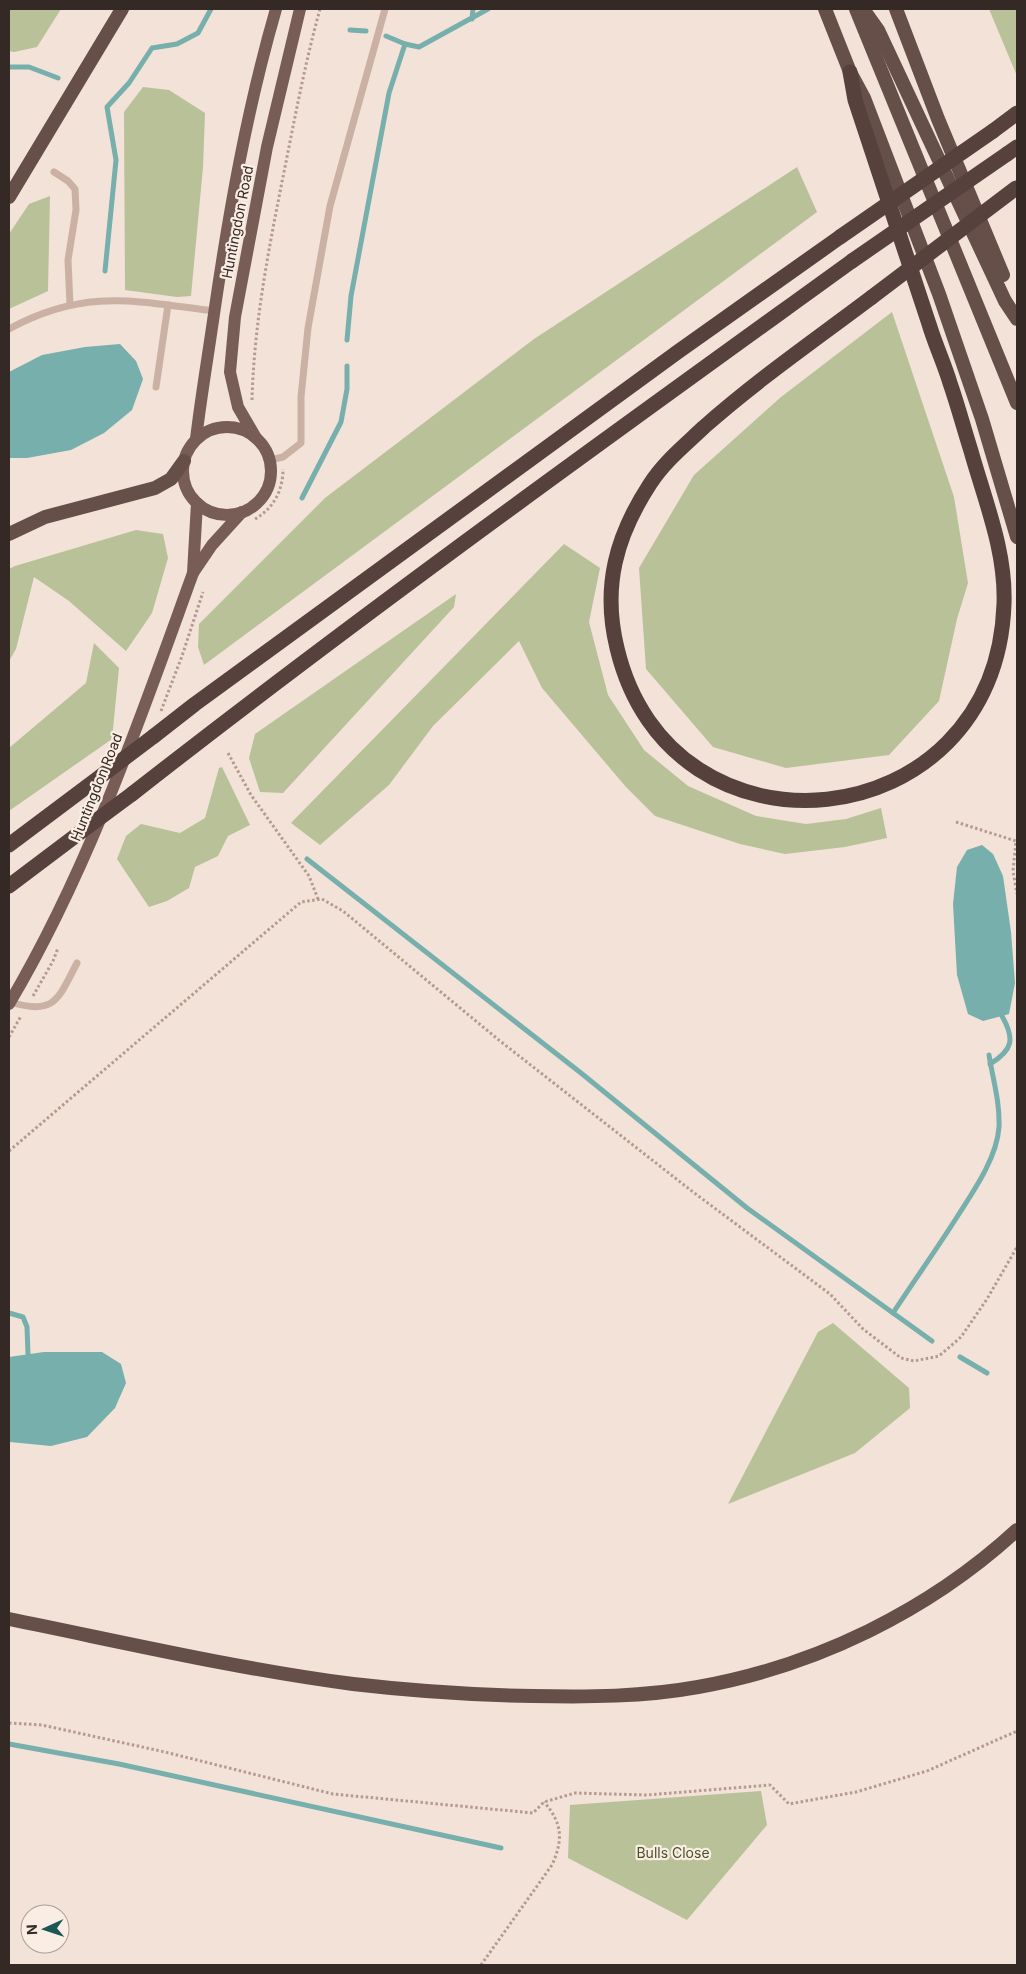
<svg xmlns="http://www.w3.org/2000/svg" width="1026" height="1974" viewBox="0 0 1026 1974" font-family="Inter,sans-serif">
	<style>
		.green { fill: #b8c198 }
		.water { fill: #76afab }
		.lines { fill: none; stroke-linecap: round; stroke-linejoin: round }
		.stream { stroke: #76afab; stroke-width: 5 }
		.path { stroke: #b59a8e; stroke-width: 3; stroke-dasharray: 2.5 2.5; stroke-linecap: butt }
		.service { stroke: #cab1a4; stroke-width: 7 }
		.primary { stroke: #775d56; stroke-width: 12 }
		.trunk { stroke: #664f49; stroke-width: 14 }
		.motorway { stroke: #56413c; stroke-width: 15 }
		.motorway-bridge { stroke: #56413c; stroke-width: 15 }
		.labels { text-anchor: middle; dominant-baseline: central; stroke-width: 4.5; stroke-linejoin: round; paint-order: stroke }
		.street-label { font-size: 14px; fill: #352926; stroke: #f9ede4 }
		.park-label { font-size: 14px; fill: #495329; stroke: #f9ede4 }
	</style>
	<rect width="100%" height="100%" fill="#f2e2d8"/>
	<g class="green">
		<polygon points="9,9 61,9 37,47 14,52 9,51"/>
		<polygon points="989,9 1017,9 1017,76"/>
		<polygon points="143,87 169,90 205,113 203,167 191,296 177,297 125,290 124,112"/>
		<polygon points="797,167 817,212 204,665 198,647 199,624 325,498 534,339"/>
		<polygon points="50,196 48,291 9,309 9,234 29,204"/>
		<polygon points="892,312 954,497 968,583 957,619 939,701 889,755 786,768 713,747 646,669 639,568 694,475 781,397"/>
		<polygon points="136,530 163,534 168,558 152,613 126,651 69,601 34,577 16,649 9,661 9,569 15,566"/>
		<polygon points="564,544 600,568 589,622 608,695 644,750 688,786 756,816 806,824 846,819 881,808 887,838 845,847 785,854 740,844 655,816 626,787 542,688 519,641 433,726 389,785 320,845 291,823"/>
		<polygon points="456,594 454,607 283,793 260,792 249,758 255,734"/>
		<polygon points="94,643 119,668 112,739 9,811 9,748 86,683"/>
		<polygon points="222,767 250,825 228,836 218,856 195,867 189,888 167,901 149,907 117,859 126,836 141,824 180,833 205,818 219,768"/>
		<polygon points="833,1323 909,1388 910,1408 855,1453 728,1504 818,1332"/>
		<polygon points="761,1791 767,1825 687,1920 568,1858 570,1805"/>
	</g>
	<g class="water">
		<polygon points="120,344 136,361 143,379 132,410 104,433 71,450 27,458 9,458 9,372 42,355 85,347"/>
		<polygon points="982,845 993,854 1003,876 1011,932 1015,983 1009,1014 983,1021 968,1014 957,975 953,904 957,867 967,850"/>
		<polygon points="44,1352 102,1352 121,1364 126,1383 115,1408 87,1437 51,1446 10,1442 9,1441 9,1357"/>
	</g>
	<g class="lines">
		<g class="stream">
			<polyline points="472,19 473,9"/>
			<polyline points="350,30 366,31"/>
			<polyline points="386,36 405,44 419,47 488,9"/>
			<polyline points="9,67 29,67 58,78"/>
			<polyline points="105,271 116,160 107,107 129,83 152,48 177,44 198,33 211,9"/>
			<polyline points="347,340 351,296 389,93 405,44"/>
			<polyline points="302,498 341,422 347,389 347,366"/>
			<polyline points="307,859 581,1073 747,1208 932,1341"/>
			<path d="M990,1064C1013,1050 1015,1039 1002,1016"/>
			<polyline points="9,1313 23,1317 27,1327 28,1354"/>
			<path d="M893,1313C914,1281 936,1250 957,1217C973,1192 997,1158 999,1127C1000,1102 993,1080 989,1055"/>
			<polyline points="960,1357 987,1373"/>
			<polyline points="9,1744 119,1764 501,1848"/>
		</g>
		<g class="path">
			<path d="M252,400C254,323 269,247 284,172C295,117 305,63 320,9"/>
			<path d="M255,519C274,508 283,490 283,469"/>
			<polyline points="161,711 182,656 203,592"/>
			<polyline points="228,753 251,795 309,876 318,899"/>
			<polyline points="956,822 1016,841 1013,871 1017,894"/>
			<polyline points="33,996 53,961 58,948"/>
			<polyline points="9,1037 21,1016"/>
			<polyline points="9,1151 301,902 322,899 343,911 500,1041 693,1192 830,1294 863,1329 901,1358 914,1361 939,1356 961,1337 987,1299 1017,1247"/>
			<polyline points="9,1723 42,1725 165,1752 333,1794 533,1813 544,1802 575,1793 647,1795 770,1785 789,1804 856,1792 927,1771 1017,1731"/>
			<path d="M481,1965L552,1865C563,1840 563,1824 544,1802"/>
		</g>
		<g class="service">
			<polyline points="54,172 68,181 75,189 76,210 68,260 70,305"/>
			<path d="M9,329C84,288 135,301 214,311"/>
			<polyline points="156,387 168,305"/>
			<polyline points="270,460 283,457 301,443 301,397 308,328 330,206 385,9"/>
			<path d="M10,1002C55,1016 58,999 77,963"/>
		</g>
		<g class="primary">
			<circle cx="227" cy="471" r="44"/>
			<polyline points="256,438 238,407 230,372 235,317 267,147 300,9"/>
			<path d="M196,439C201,397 208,356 214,314C229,211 247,109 276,9"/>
			<polyline points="193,573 197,503"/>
			<path d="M9,1004C89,869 140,719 193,573L212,545L242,512"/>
		</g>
		<g class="trunk">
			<polyline points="825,9 850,72 864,98 939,294 982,419 1017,537"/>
			<polyline points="856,9 1017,403"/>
			<polyline points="863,9 878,30 1005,301 1017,319"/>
			<polyline points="896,9 938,119 1003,275"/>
			<polyline points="9,197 122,9"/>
			<polyline points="9,534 45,517 155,488 171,479 184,461"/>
			<path d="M9,1619C123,1642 238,1669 353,1684C413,1691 473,1695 533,1696C588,1697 643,1697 698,1687C816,1666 929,1611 1017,1530"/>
		</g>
		<g class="motorway">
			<path d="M850,72L855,100C880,175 904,250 929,324C935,344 944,363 950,383C958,406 964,429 971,451C985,501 1006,551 1004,604C996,841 670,873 617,648C602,587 616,536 650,484C664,462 685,445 704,427C757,380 815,340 872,297"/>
			<polyline points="993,131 1017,113"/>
			<polyline points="1007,154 1017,147"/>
			<polyline points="154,736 195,704 679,351 840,237"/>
			<path d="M132,794C367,610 610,436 852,261"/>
			<polyline points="9,845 101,776"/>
			<polyline points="9,886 78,834"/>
		</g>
		<g class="motorway-bridge">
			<polyline points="840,237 993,131"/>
			<polyline points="852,261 1007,154"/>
			<polyline points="872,297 1016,188"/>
			<polyline points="101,776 154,736"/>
			<polyline points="78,834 132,794"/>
		</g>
	</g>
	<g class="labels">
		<g class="street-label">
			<text transform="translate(237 222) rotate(-79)">Huntingdon Road</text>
			<text transform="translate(96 787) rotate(-68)">Huntingdon Road</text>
		</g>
		<g class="park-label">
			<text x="673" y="1852">Bulls Close</text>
		</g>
	</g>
	<rect width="1026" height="1974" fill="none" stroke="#352926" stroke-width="20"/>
	<g transform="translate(45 1929) rotate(267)"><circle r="24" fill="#f9ede4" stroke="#ab9f98"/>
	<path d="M0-4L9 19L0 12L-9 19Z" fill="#1b5754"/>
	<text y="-8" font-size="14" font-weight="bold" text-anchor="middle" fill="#352926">N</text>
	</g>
</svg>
